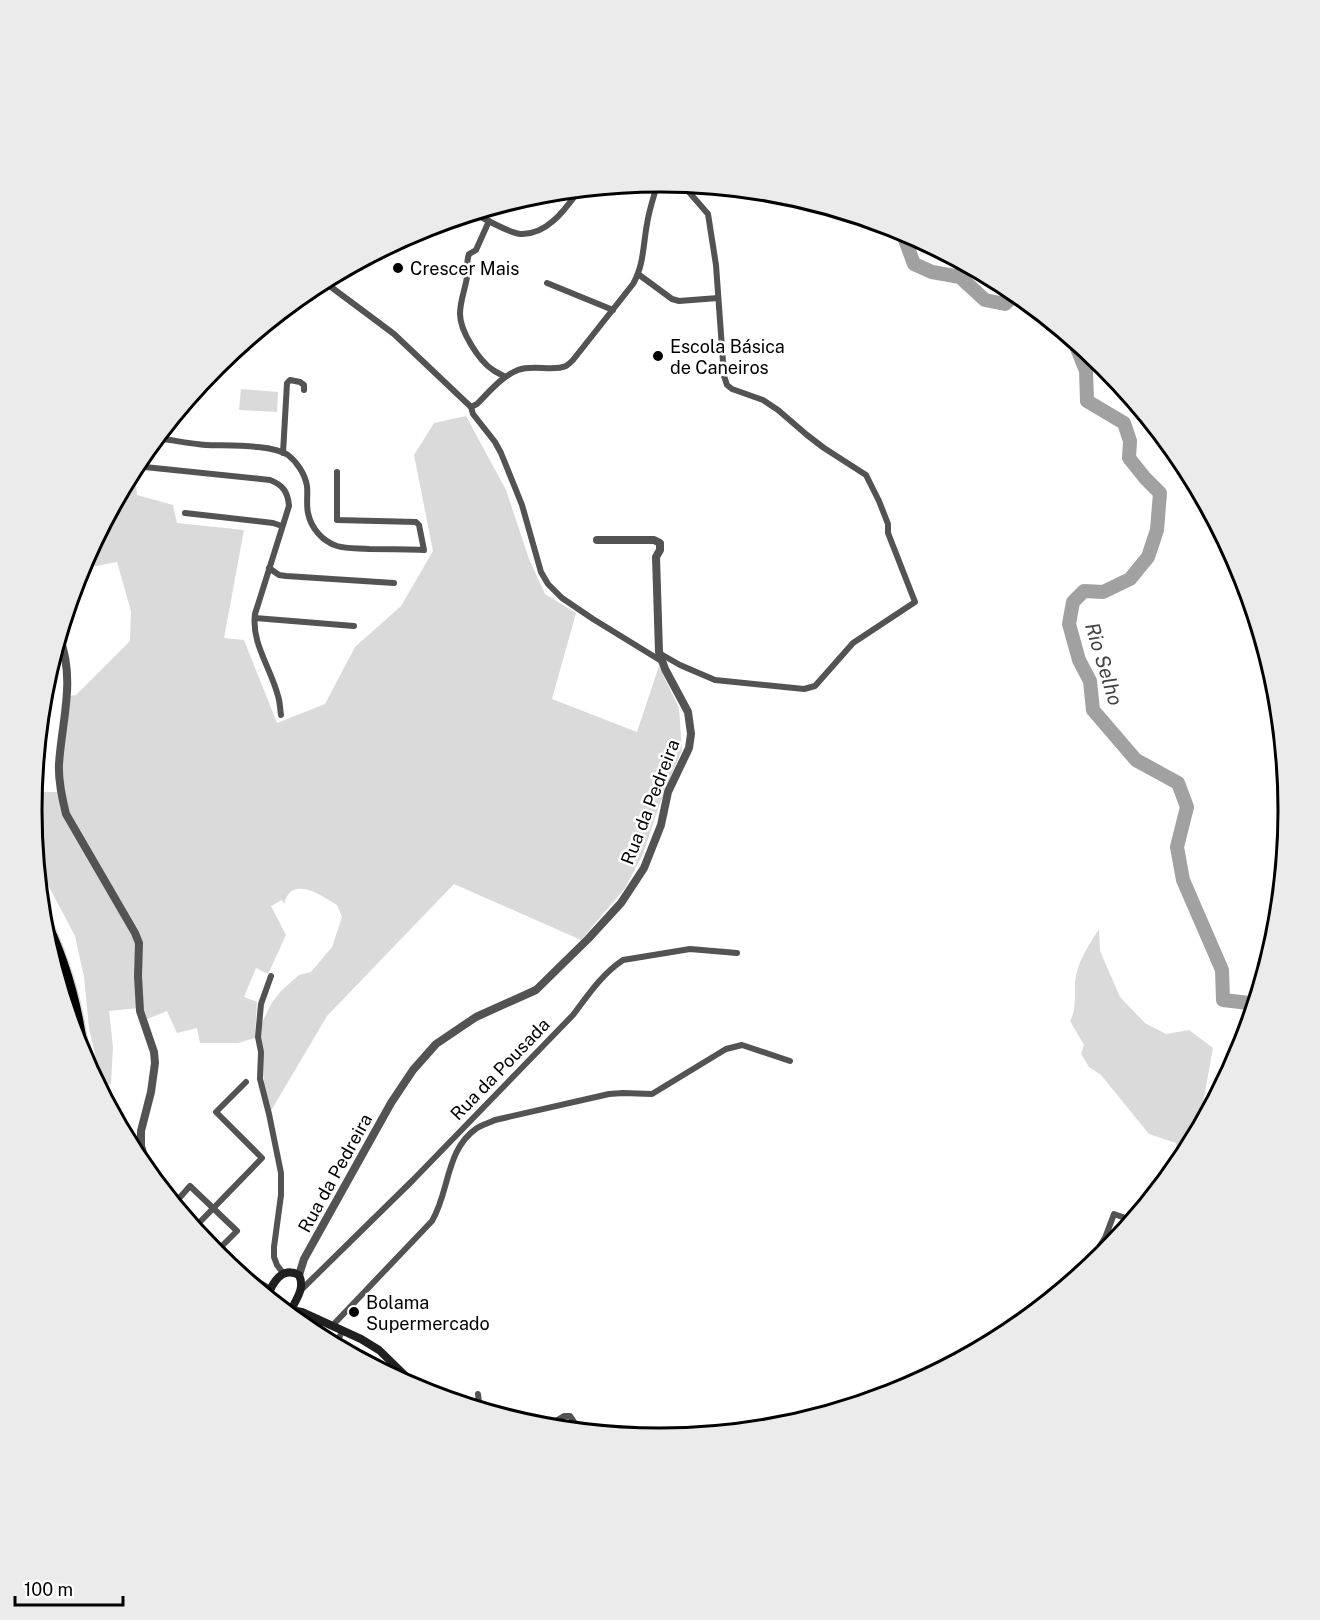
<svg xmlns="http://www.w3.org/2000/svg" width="1320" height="1620" viewBox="0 0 1320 1620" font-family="'Public Sans',sans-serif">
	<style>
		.green { fill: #dadada }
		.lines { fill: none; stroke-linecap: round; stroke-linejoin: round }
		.river { stroke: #a1a1a1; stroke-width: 14 }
		.trunk-casing { stroke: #dbdbdb; stroke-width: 12 }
		.minor { stroke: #535353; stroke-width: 6 }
		.tertiary { stroke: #535353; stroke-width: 8 }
		.secondary { stroke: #202020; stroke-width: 8 }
		.trunk { stroke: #000; stroke-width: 9 }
		.poi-dot { fill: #000; stroke: #fff; stroke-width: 2 }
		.labels { text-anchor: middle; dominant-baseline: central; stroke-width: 5; stroke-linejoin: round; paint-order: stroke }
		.poi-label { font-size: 18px; fill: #000; stroke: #fff; text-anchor: start }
		.street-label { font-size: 18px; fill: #000; stroke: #fff }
		.water-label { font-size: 20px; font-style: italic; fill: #424242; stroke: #fff }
		.rim { fill: none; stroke: #000; stroke-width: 3 }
	</style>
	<rect width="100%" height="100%" fill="#fff"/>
	<g class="green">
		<polygon points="241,389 278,392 277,412 239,410"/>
		<path d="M466,416L506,490L529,559L545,594L576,613L552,699L637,732L659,666L679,708L682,750L660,803L643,854L625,888L581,940L454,884L327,1016L269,1114L264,1087L263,1055L259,1029L271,1004L281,991L299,975L311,972L332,947L342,917L337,905C325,898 299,879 288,895C286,897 285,901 284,904L282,900L271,906L286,935L268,974L256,968L244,997L257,1002L255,1038L238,1043H200L197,1028L177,1033L167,1011L145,1020L138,1008L109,1011L113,1047L111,1084L102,1085L89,1028L84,977L75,936L37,864L32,810L33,792H60L68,696L76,695L130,641L131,611L117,562L80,569L131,474L135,475L137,495L173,505L177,523L244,530L224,638L244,640L277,723L325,704L355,647L401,606L433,551L414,455L434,423Z"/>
		<path d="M1099,929L1100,951L1120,997L1145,1023L1166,1034L1189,1030L1213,1048L1199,1125L1182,1157L1178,1154L1176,1143L1149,1134L1101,1075L1089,1067L1081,1054L1084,1045L1070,1021C1078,1007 1073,990 1076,975C1080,958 1090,943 1099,929Z"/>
	</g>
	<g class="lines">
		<g class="river">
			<polyline points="901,229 914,264 932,272 960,277 985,300 1005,304 1016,293"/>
			<polyline points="1074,341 1086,371 1087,401 1124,423 1130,441 1129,458 1145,478 1160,493 1157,530 1148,557 1130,579 1103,592 1084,591 1073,602 1069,624 1079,660 1090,681 1093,710 1136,760 1178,783 1187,807 1177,847 1183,880 1222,970 1223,1000 1249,1003 1253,1010"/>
		</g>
		<defs>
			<g id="trunk">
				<path d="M41,911C66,959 79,1007 85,1061"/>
				<polyline points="47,943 64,992 71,1023"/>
			</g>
		</defs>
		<use href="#trunk" class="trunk-casing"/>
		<g class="minor">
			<path d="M473,213C486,219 508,233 521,234C548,235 566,208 580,189"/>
			<path d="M489,221L476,250L469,254C466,262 468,269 467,277C465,290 460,301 460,314C460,331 479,361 493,370C497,373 501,374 505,377"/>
			<polyline points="638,274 672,299 679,301 718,298"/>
			<polyline points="323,281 394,334 471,407"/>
			<polyline points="547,283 613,310"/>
			<polyline points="471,407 473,414 495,442 501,453 522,505 541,572 548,584 562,598 593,619 663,662"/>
			<path d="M471,407L477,404C489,392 502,376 518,370C533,364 553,372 566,366C569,364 571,362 573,360L633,284C644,265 643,245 647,224C649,210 654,196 658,182"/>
			<path d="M156,438C173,440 190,444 206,445C228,446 271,444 288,455C297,462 305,474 307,486C308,495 306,504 308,513C311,528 322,541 337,546C347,549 358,548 369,549C387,549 406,549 424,550L419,525L416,522L337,520V472"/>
			<polyline points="283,453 287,383 290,380 300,382 304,385 304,390"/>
			<path d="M135,466L270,480C283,485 288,492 289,506L255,614C251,643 271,668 278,696C280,702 280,708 281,715"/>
			<polyline points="185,513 273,523 282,526"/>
			<polyline points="269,568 279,575 286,576 394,583"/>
			<polyline points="255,618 354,626"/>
			<polyline points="659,653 680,665 715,680 804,689 815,686 853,643 915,602 888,533 888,524 879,501 866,475 824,448 807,435 778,410 763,400 732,389 727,385 724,376 716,265 708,214 682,184"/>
			<polyline points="271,976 261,1004 258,1037 261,1052 260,1079 269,1114 281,1173 281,1195 274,1247 274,1257 277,1265 283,1273"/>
			<polyline points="175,1203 190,1186 237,1231 220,1248"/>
			<polyline points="197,1225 262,1158 216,1112 246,1082"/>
			<polyline points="1083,1272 1105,1238 1114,1214 1128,1219 1135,1217"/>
			<path d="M301,1290L413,1180L573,1015C588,995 602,974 623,960L690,949L737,953"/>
			<path d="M332,1326L432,1221C450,1191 445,1150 477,1128C482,1125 489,1123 495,1120L609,1094L623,1093L652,1094L726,1049L742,1045L790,1061"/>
			<polyline points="336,1346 342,1331"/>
			<polyline points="478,1394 479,1402 482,1410"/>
			<polyline points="546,1427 564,1416 570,1416 580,1431"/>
		</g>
		<g class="tertiary">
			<path d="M59,636C76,680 62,719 59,764C58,781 62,798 66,814L135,933L139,943L138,976L140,1011L154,1052L155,1063L151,1092L141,1131V1146L146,1163L153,1178"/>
			<polyline points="164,1191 250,1278 270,1290"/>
			<polyline points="299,1275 304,1259 391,1103 413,1070 436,1044 476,1017 536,990 588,939 621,903 644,868 661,825 668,792 689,748 691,734 688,712 665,669 659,652 656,557 660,550 660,543 654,540 597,540"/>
		</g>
		<g class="secondary">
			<path d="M267,1297C273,1282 282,1266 299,1275C305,1288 297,1298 291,1310L289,1311"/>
			<polyline points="291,1310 302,1312 361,1339 379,1350 421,1391"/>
		</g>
		<use href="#trunk" class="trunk"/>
	</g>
	<g class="poi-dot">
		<circle cx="398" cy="268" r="6"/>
		<circle cx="658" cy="356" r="6"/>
		<circle cx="354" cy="1312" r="6"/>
	</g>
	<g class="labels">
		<g class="poi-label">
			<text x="410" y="268">Crescer Mais</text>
			<text x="670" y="346">Escola Básica<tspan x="670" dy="21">de Caneiros</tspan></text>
			<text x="366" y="1302">Bolama<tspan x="366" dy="21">Supermercado</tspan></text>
		</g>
		<g class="street-label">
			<text transform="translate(650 802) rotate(-69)">Rua da Pedreira</text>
			<text transform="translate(500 1069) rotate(-46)">Rua da Pousada</text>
			<text transform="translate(335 1173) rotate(-61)">Rua da Pedreira</text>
		</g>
		<g class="water-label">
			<text transform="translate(1104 664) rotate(73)">Rio Selho</text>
		</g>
	</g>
	<path d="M0 0H1320V1620H0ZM42 810a618 618 0 1 1 1236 0a618 618 0 1 1-1236 0Z" fill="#ebebeb" fill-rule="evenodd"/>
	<path class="rim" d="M42 810a618 618 0 1 1 1236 0a618 618 0 1 1-1236 0Z"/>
	<path d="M15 1596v9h108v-9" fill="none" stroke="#000000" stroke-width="3"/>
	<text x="24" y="1596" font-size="18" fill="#000000" stroke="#ffffff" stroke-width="4.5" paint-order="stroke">100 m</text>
</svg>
